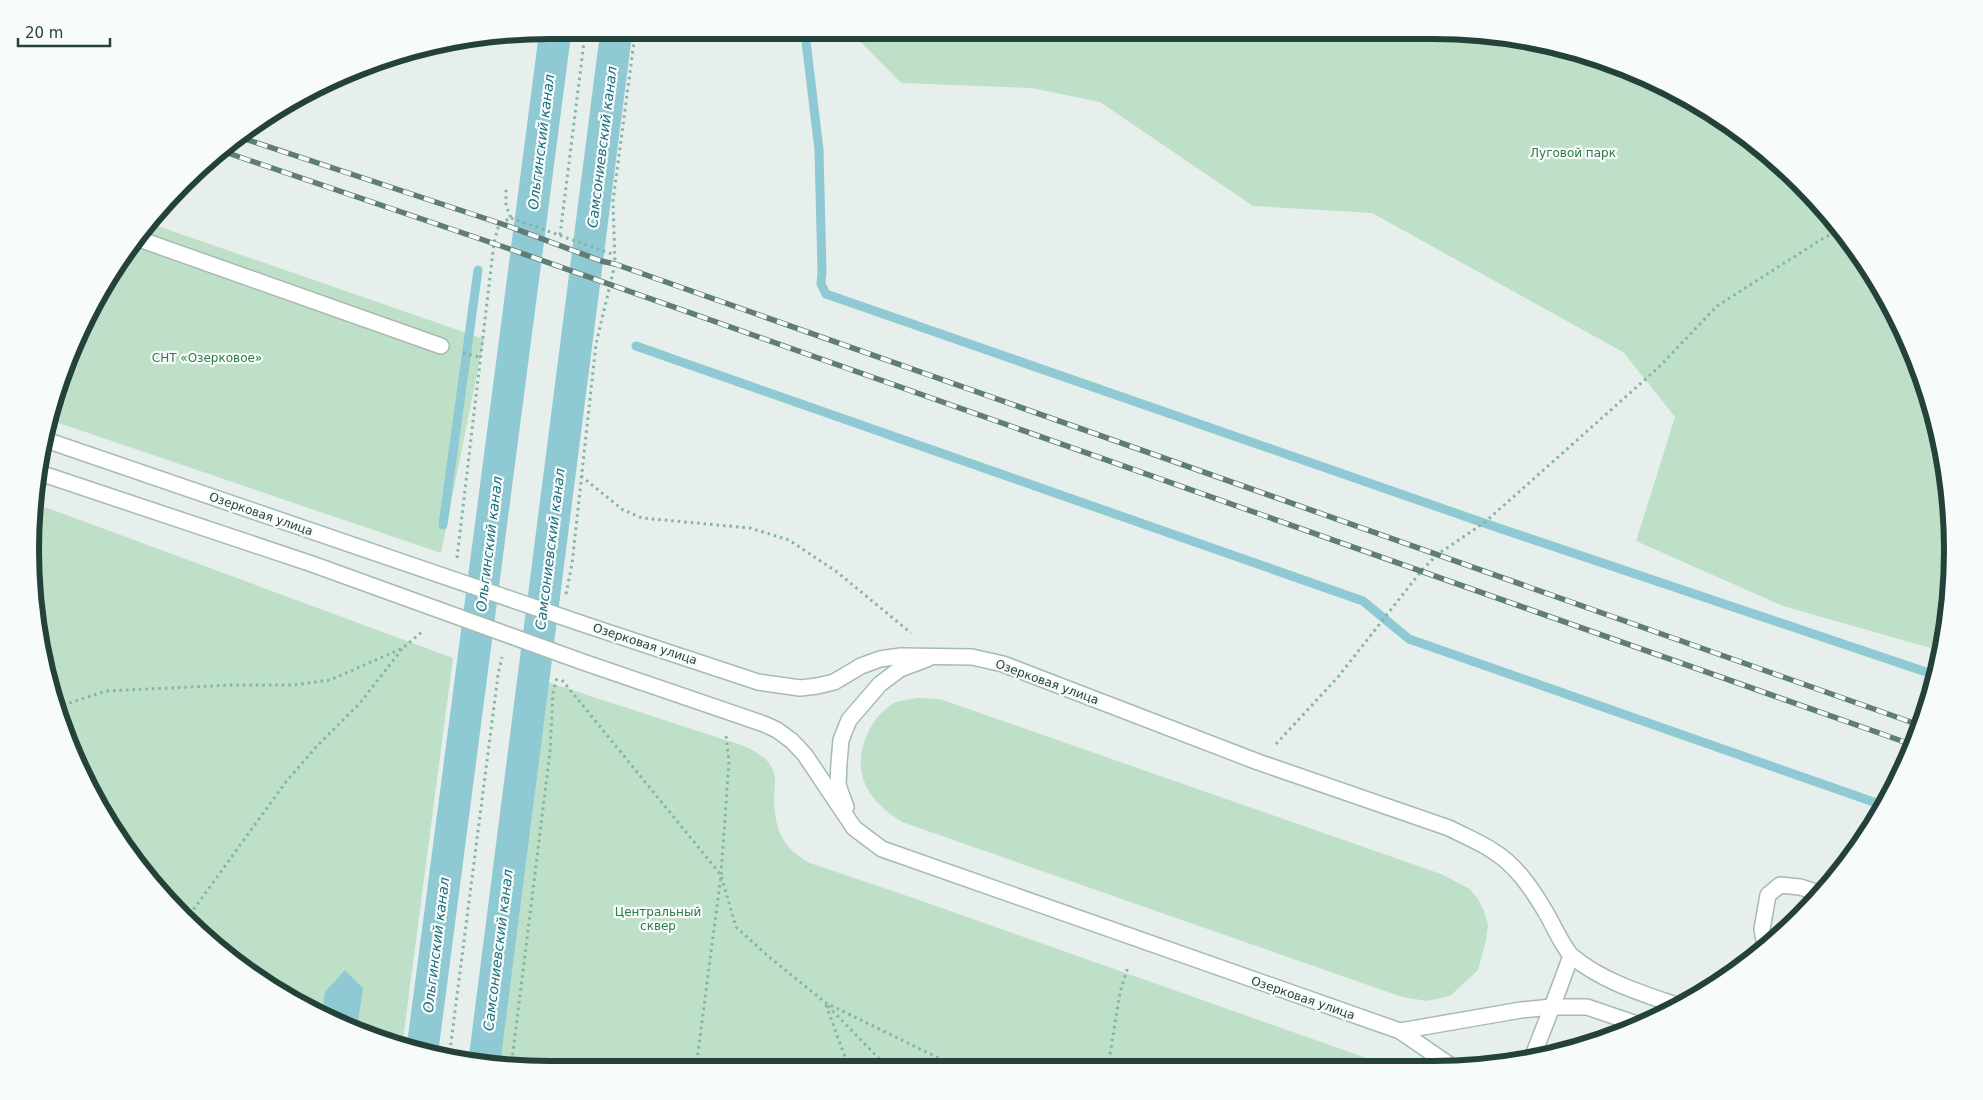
<svg xmlns="http://www.w3.org/2000/svg" width="1983" height="1100" viewBox="0 0 1983 1100" font-family="'DejaVu Sans',sans-serif">
	<style>
		.green { fill: #bfe0c8 }
		.water { fill: #8ec9d4 }
		.lines { fill: none; stroke-linecap: round; stroke-linejoin: round }
		.stream { stroke: #8ec9d4; stroke-width: 9 }
		.canal { stroke: #8ec9d4; stroke-width: 32 }
		.lane-casing { stroke: #a8b8b2; stroke-width: 18 }
		.street-casing { stroke: #a8b8b2; stroke-width: 18 }
		.secondary-casing { stroke: #a4bbb3; stroke-width: 18 }
		.path { stroke: #86b3a5; stroke-width: 3; stroke-dasharray: 2.5 4; stroke-linecap: butt }
		.lane { stroke: #fff; stroke-width: 15 }
		.street { stroke: #fff; stroke-width: 15 }
		.secondary { stroke: #fff; stroke-width: 15 }
		.rail-casing { stroke: #5f7d75; stroke-width: 5.5 }
		.rail { stroke: #f7fbf9; stroke-width: 4; stroke-dasharray: 11; stroke-linecap: butt }
		.labels { text-anchor: middle; dominant-baseline: central; stroke-width: 4.5; stroke-linejoin: round; paint-order: stroke }
		.park-label { font-size: 12px; fill: #2d7a4b; stroke: #f7fbf9 }
		.street-label { font-size: 12px; fill: #24423a; stroke: #f7fbf9 }
		.water-label { font-size: 14px; font-style: italic; fill: #1c6f80; stroke: #f7fbf9 }
		.rim { fill: none; stroke: #24423a; stroke-width: 6 }
	</style>
	<rect width="100%" height="100%" fill="#e6efeb"/>
	<g class="green">
		<polygon points="1467,31 1600,58 1693,100 1776,159 1846,234 1899,320 1935,416 1952,516 1949,618 1941,651 1783,606 1636,541 1675,417 1623,352 1372,213 1253,206 1100,102 1032,88 901,83 852,33"/>
		<polygon points="149,223 484,339 441,553 47,419 84,320 118,261"/>
		<polygon points="34,503 453,658 402,1047 290,1000 207,941 159,893 100,810 69,749 40,652 31,584"/>
		<path d="M538,679L744,746C755,751 768,758 773,770C777,779 774,791 774,800C775,830 783,849 810,863L919,900L1389,1066L516,1069L490,1065Z"/>
		<path d="M917,698L940,699L1441,874L1470,889L1478,899L1484,911L1488,925L1486,940L1478,970L1450,996L1427,1001L1402,997L902,822C869,801 850,774 867,735C872,723 880,712 891,705C897,700 909,700 917,698Z"/>
	</g>
	<polygon class="water" points="345,970 363,988 357,1028 322,1014 325,992"/>
	<g class="lines">
		<g class="stream">
			<polyline points="805,33 819,150 822,272 821,284 826,294 1484,523 1935,675"/>
			<polyline points="636,346 1363,601 1409,639 1885,806"/>
			<polyline points="443,525 478,270"/>
		</g>
		<g class="canal">
			<polyline points="422,1053 555,34"/>
			<polyline points="484,1064 616,34"/>
		</g>
		<defs>
			<polyline id="lane" points="1768,944 1764,941 1762,929 1768,895 1780,885 1800,887 1819,893"/>
			<g id="street">
				<polyline points="136,238 441,346"/>
				<polyline points="1400,1031 1451,1066"/>
				<polyline points="1532,1058 1552,1007"/>
			</g>
			<g id="secondary">
				<path d="M43,439L589,626L758,682L800,688L817,686L834,682L861,666L880,659L901,656L972,657L1003,664L1258,762L1449,828C1464,836 1480,842 1493,851C1516,865 1532,889 1545,911C1552,922 1564,950 1573,957C1602,981 1641,993 1676,1005"/>
				<polyline points="37,472 312,564 583,662 764,724 777,730 792,741 805,755 854,828 882,849 1400,1031 1521,1010 1552,1007 1587,1007 1637,1024"/>
				<polyline points="846,807 838,785 839,763 841,740 849,720 880,684 900,669 927,659"/>
				<polyline points="1552,1007 1571,956"/>
			</g>
		</defs>
		<use href="#lane" class="lane-casing"/>
		<use href="#street" class="street-casing"/>
		<use href="#secondary" class="secondary-casing"/>
		<g class="path">
			<polyline points="511,218 612,254"/>
			<polyline points="560,235 585,34"/>
			<polyline points="463,353 479,357"/>
			<polyline points="581,476 623,510 642,518 750,528 789,540 837,572 911,633"/>
			<polyline points="457,558 494,243 499,224 511,218 506,206 506,187"/>
			<polyline points="566,594 572,564 596,344 615,264 613,201 635,34"/>
			<polyline points="562,680 721,875 736,927 768,956 826,1003 957,1067"/>
			<polyline points="57,707 106,691 232,685 294,685 330,680 403,648 424,630"/>
			<polyline points="1276,744 1338,677 1422,570 1438,554 1484,523 1658,368 1717,306 1822,239 1842,229"/>
			<polyline points="186,920 285,783 317,746 360,703 402,649"/>
			<polyline points="826,1005 849,1068"/>
			<polyline points="828,1006 888,1068"/>
			<polyline points="449,1058 498,675 502,657"/>
			<polyline points="1108,1067 1120,992 1128,967"/>
			<polyline points="511,1068 550,752 553,693 557,677"/>
			<polyline points="696,1068 721,875 729,761 726,736"/>
		</g>
		<use href="#lane" class="lane"/>
		<use href="#street" class="street"/>
		<use href="#secondary" class="secondary"/>
		<defs>
			<g id="rail">
				<polyline points="236,136 508,226 601,261 615,264 1922,726"/>
				<polyline points="219,150 504,247 1913,745"/>
			</g>
		</defs>
		<use href="#rail" class="rail-casing"/>
		<use href="#rail" class="rail"/>
	</g>
	<g class="labels">
		<g class="park-label">
			<text x="1573" y="153">Луговой парк</text>
			<text x="207" y="358">СНТ «Озерковое»</text>
			<text x="658" y="912">Центральный<tspan x="658" dy="14">сквер</tspan></text>
		</g>
		<g class="street-label">
			<text transform="translate(261 514) rotate(19)">Озерковая улица</text>
			<text transform="translate(645 644) rotate(18)">Озерковая улица</text>
			<text transform="translate(1047 682) rotate(20)">Озерковая улица</text>
			<text transform="translate(1303 998) rotate(19)">Озерковая улица</text>
		</g>
		<g class="water-label">
			<text transform="translate(541 142) rotate(-83)">Ольгинский канал</text>
			<text transform="translate(602 147) rotate(-83)">Самсониевский канал</text>
			<text transform="translate(489 544) rotate(-83)">Ольгинский канал</text>
			<text transform="translate(550 549) rotate(-83)">Самсониевский канал</text>
			<text transform="translate(436 945) rotate(-83)">Ольгинский канал</text>
			<text transform="translate(498 950) rotate(-83)">Самсониевский канал</text>
		</g>
	</g>
	<path d="M0 0H1983V1100H0ZM550 39H1433A511 511 0 0 1 1944 550V550A511 511 0 0 1 1433 1061H550A511 511 0 0 1 39 550V550A511 511 0 0 1 550 39Z" fill="#f7fbf9" fill-rule="evenodd"/>
	<path class="rim" d="M550 39H1433A511 511 0 0 1 1944 550V550A511 511 0 0 1 1433 1061H550A511 511 0 0 1 39 550V550A511 511 0 0 1 550 39Z"/>
	<path d="M18 38v8h92v-8" fill="none" stroke="#24423a" stroke-width="2.5"/>
	<text x="25" y="38" font-size="15" fill="#24423a" stroke="#f7fbf9" stroke-width="4" paint-order="stroke">20 m</text>
</svg>
